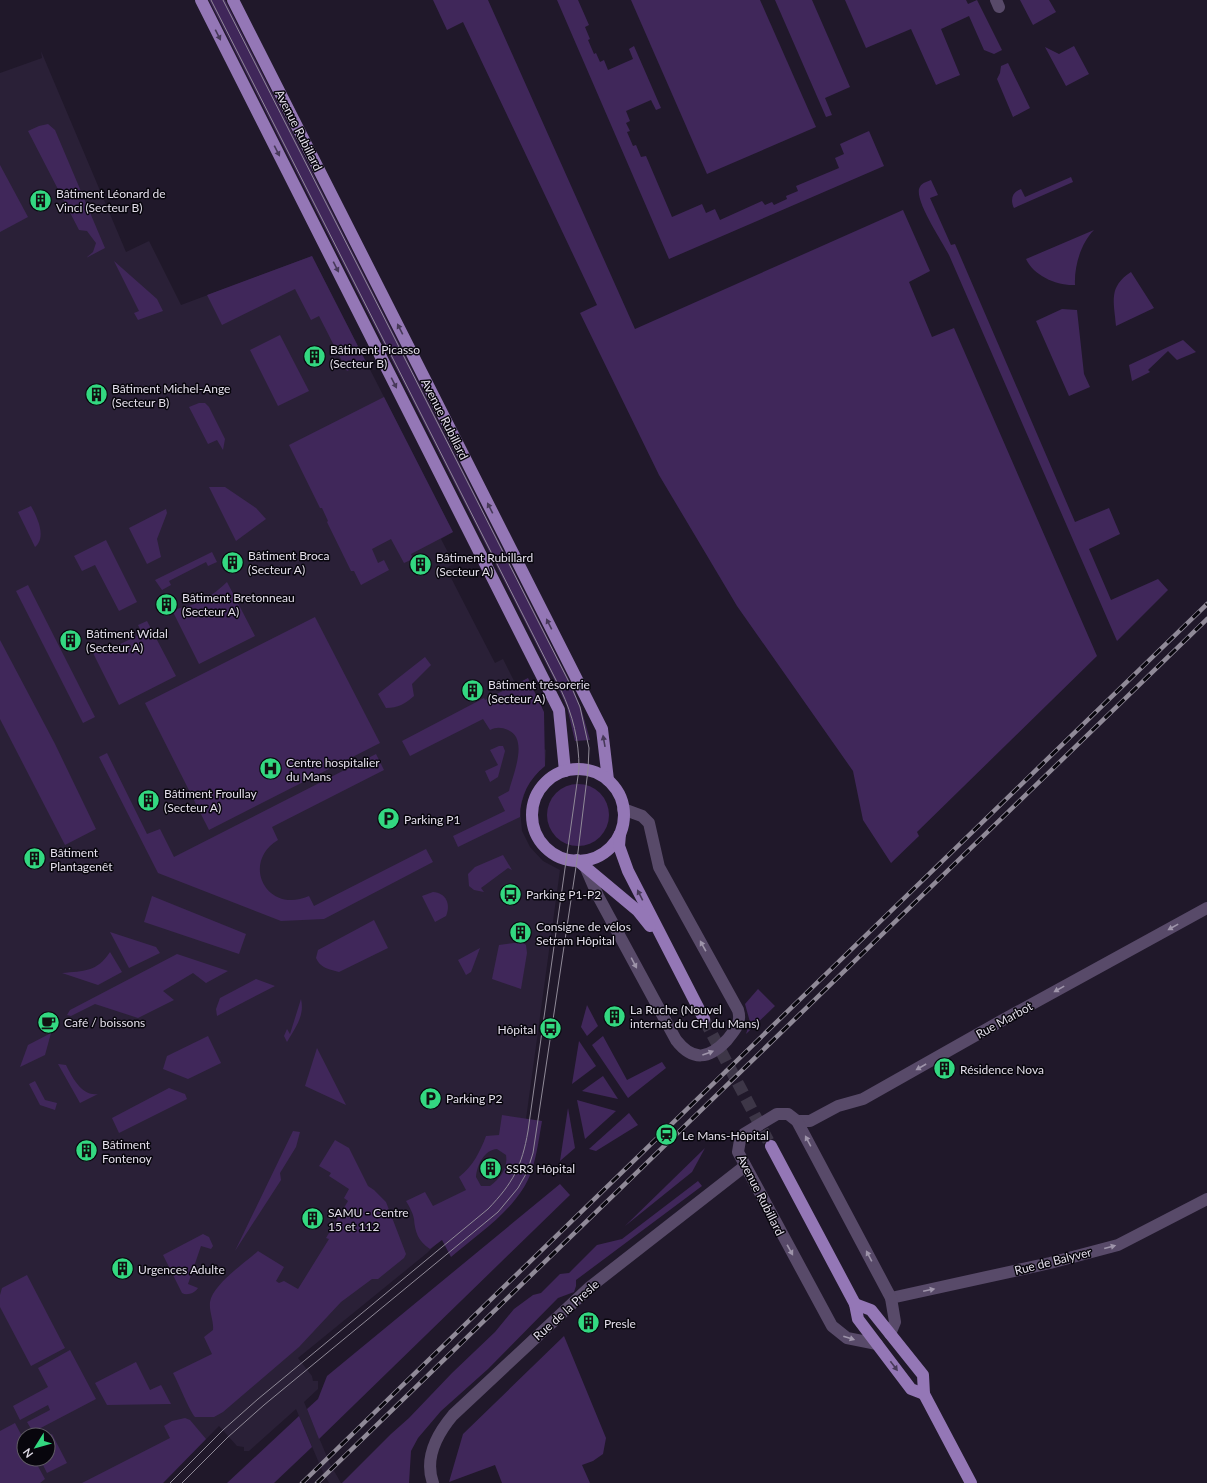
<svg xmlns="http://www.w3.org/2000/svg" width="1207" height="1483" viewBox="0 0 1207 1483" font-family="Lato,sans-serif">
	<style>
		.built { fill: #2a2037; fill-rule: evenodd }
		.green { fill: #40275a; fill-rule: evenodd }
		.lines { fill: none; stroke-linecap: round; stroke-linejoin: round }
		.major-tunnel { stroke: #3d3647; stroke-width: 12; stroke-dasharray: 12 6; stroke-linecap: butt }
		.minor { stroke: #584a69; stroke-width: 12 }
		.major { stroke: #9477b6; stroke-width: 12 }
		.tram { stroke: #908a98; stroke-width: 1 }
		.rail-casing { stroke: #908a98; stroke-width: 4.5 }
		.rail { stroke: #08060d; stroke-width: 3; stroke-dasharray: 9; stroke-linecap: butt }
		.oneway { fill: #473959 }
		.oneway2 { fill: #9e94aa }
		.labels { text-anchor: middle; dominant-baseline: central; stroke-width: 3; stroke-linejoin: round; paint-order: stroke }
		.street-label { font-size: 12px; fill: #e3deea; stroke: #08060d }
		.poi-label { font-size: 12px; fill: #e3deea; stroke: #08060d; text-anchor: start }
	</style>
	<rect width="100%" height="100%" fill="#20182a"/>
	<path class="built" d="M41,51L126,252L149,241L181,305L312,256L453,532L441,539L454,564L446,568L466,607L495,663L503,659L516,685L528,678L543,748L546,750L545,766L538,772L527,786L520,808L522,831L530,847L543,861L560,870L526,1119L519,1153L511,1172L427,1253L298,1358L312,1376L313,1381H318V1389L304,1402L330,1464L341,1483H329L322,1470L296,1409L249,1451H244V1447L237,1446L219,1426L163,1483H0V73L42,58ZM24,1435H48V1459H24Z"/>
	<g class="green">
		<polygon points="209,0 225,0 572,686 581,708 590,740 575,741 567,707 557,685"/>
		<polygon points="433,0 488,0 635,329 903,210 930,271 909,282 932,337 954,328 1097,656 917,832 919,836 891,863 863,820 853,771 737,606 659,475 580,313 597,305 463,22 447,30"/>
		<polygon points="557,0 578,0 589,25 585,27 590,39 588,40 594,54 596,53 600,62 604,60 608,70 633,59 629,49 634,46 661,108 656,110 651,100 626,111 630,121 626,123 630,131 627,132 633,146 636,145 641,157 646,156 672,217 702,204 706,213 715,209 720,220 762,201 765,205 772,202 774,205 787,199 786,196 798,191 796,186 839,168 835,158 844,154 840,144 869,131 884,166 669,259"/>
		<polygon points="631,0 760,0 816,127 707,174"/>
		<polygon points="775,0 812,0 850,87 825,98 832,115 826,117"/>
		<polygon points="845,0 966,0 968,4 977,0 1002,50 994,54 984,50 969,16 941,29 960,75 936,85 911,29 866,48"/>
		<polygon points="1020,0 1049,0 1056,12 1033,25"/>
		<polygon points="1074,46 1089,74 1066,86 1045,47 1059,54"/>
		<polygon points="1008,63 1030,108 1013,117 997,79 1000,73 1001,66"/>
		<polygon points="48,124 55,130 105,248 86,258 93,252 96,243 87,231 79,230 28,131 39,126"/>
		<polygon points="0,165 28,217 0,232"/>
		<path d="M1071,177L1073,182L1014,208C1010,200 1012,192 1021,189L1025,197Z"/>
		<path d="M931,180L938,195L930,198L951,245L955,244L1075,522L1109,508L1120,534L1089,549L1111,600L1158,579L1168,590L1117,641L949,255C942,241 916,203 919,189C921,183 926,182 931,180Z"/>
		<path d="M1094,230C1081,243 1074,266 1075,285C1057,286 1034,276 1026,259Z"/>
		<polygon points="312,256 366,362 347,371 319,316 311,320 295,289 222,325 207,295"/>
		<polygon points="114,261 157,299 163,311 138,320 134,313 139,311"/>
		<path d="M1131,272L1154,308L1116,326C1114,301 1108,287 1131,272Z"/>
		<polygon points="1062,309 1077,310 1084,374 1090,387 1069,396 1036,321"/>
		<polygon points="280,335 309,391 278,406 250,350"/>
		<polygon points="1183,340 1196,352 1177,360 1168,351 1148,370 1150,372 1132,381 1129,365"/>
		<polygon points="384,397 453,532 411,554 413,559 404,563 391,539 372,549 378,563 384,560 389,570 361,585 354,571 351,571 327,522 328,521 322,508 320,508 289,445"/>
		<polygon points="199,403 205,403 209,407 225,439 223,450 217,440 208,444 189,407"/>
		<polygon points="209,487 225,487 256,508 266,519 236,541"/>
		<path d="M31,506C37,517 47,537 35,547L18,512Z"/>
		<polygon points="166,509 167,513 157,539 161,557 147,564 129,528"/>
		<polygon points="106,540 137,602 119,611 95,565 82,571 74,556"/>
		<polygon points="212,552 217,562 208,566 206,562 169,581 171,585 162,590 155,580"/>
		<path d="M227,582L255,636L199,664L172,610C199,604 206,601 227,582Z"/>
		<polygon points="28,585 95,717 83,723 16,591"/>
		<polygon points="315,617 380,743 209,830 145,703"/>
		<polygon points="147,621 176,676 119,705 91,649 101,644 105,652 142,633 138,625"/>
		<polygon points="0,640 55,744 96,829 65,845 0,719"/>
		<path d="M425,657L431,665L412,684L414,696C405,704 398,708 386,708L378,694Z"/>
		<path d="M528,678L544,712L545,766C529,779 520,796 520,817L458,847L453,836L505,811L498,797L509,791C513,774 529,739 508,730C501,727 496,727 490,730L483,719L410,756L402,741L484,698L485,700Z"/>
		<polygon points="499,746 503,746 505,751 498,777 490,782 485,771 498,765 490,750"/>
		<path d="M107,753L147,834L160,829L174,857L376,754L384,770L272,827L278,840C240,863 267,915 309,896L314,906L426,849L433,862L324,919L281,921L158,873L99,757Z"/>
		<circle cx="578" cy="815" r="31"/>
		<polygon points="503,855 512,870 508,868 481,888 484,892 474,890 469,886 468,874 475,867"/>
		<path d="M433,892C446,893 451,904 446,916L435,922L422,896Z"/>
		<polygon points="152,896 246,934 239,954 144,922"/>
		<path d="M374,920L388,948L339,972C329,969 320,968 316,958L318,950Z"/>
		<polygon points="110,932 156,947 160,953 129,968"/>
		<polygon points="522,942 526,945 527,953 521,989 492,979 499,945"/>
		<polygon points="480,948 471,972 466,975 458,960"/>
		<path d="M110,952L122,972L98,985L62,973C84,971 97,972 110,952Z"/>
		<polygon points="177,954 228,971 206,983 193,973 163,991 174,1000 138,1018 95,1004 71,1016 67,1015 70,1010"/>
		<polygon points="256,979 275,986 217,1016 216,1009 220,998"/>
		<polygon points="758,989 775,1006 746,1034 750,1022 745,1004"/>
		<path d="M301,999C305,1016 295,1028 287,1042L284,1036L287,1029L290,1034Z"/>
		<polygon points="587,1005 598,1026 587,1036 581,1027"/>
		<polygon points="51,1033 45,1055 20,1067 28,1045"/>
		<polygon points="208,1036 221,1063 188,1079 163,1069 167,1056"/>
		<polygon points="603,1036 627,1080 662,1062 666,1068 628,1098 592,1045"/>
		<polygon points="579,1041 596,1066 572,1084"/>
		<polygon points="317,1048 346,1105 305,1086"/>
		<path d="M58,1064L66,1065C72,1077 82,1097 98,1094L80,1103Z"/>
		<polygon points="603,1076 618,1099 582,1091"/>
		<polygon points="35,1081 45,1100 57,1103 55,1110 40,1105 29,1084"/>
		<polygon points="169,1088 185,1094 187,1099 119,1133 112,1118"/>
		<polygon points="577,1100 616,1111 585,1139"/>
		<polygon points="568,1108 575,1148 560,1161"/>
		<polygon points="629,1113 638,1125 596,1151 589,1149"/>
		<path d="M502,1115L542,1121C539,1138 537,1154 532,1170C519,1208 480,1232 451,1257L442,1240L430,1249C418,1241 415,1232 414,1219C413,1213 409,1206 406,1201L425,1192L433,1206L466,1190L459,1177C473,1166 480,1152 486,1136L499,1135ZM497,1149L506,1155C508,1168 501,1178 490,1186H481L476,1177C477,1165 484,1150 497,1149Z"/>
		<polygon points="293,1131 300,1132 296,1147 280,1173 281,1180 235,1251"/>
		<path d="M335,1140L349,1148L368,1186L374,1190L386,1202L406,1254L404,1258L378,1279H372L341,1302L299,1347L223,1412L214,1417H195C190,1412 178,1382 173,1373L212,1354L204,1337L213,1330C214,1321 209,1312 210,1302C213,1284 245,1263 258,1251L284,1267L276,1281L279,1283L284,1281L298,1289L329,1239L326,1238L348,1201L344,1198L349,1189L329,1176L331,1173L319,1166Z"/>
		<polygon points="705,1148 692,1172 625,1226"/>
		<polygon points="698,1181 702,1186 576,1280 576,1286 574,1292 558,1298 488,1369 441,1411 418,1438 411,1451 409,1483 342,1483 391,1434 409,1418 452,1373 495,1332 514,1309 533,1295 541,1293 560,1274 569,1273 597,1245 622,1239"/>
		<polygon points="560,1184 570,1195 319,1439 307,1409 318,1399 327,1376"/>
		<path d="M203,1234L209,1237L213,1246L211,1249L201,1246L188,1284L198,1288C195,1293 187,1296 182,1293L163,1255Z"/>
		<polygon points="27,1275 65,1348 31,1366 0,1307 0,1295 2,1288"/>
		<polygon points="564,1336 606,1438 603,1454 593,1461 582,1465 590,1483 502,1483 495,1465 449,1482 463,1434"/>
		<polygon points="70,1350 96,1399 33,1432 27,1422 50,1410 48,1405 20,1420 13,1406 48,1387 38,1368"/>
		<polygon points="136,1362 150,1390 161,1385 171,1404 107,1405 95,1383"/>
		<polygon points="299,1416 312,1447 274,1483 227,1483"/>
		<polygon points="185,1418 190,1420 206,1439 163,1483 82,1483 170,1438 164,1426 172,1421"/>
		<polygon points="15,1423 24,1440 24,1459 34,1459 45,1479 40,1483 0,1483 0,1431"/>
		<polygon points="52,1434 67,1463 47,1473 40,1459 48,1459 48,1436"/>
	</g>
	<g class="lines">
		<polyline class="major-tunnel" points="704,1019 771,1146"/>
		<g class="minor">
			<polyline points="996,0 999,7"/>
			<path d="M585,866L598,896L676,1040C693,1062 709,1059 727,1040C735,1030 742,1023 738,1010L659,867L649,823L642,816L623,809"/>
			<polyline points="797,1121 810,1121 838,1106 863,1099 1001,1021 1207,908"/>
			<polyline points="891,1298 1050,1263 1118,1245 1207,1199"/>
			<polyline points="877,1344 847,1338 832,1326 738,1152 740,1140 744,1134 777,1114 788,1114 797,1121 891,1298 895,1322 890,1334"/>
			<path d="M433,1483C424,1458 437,1434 453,1415L590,1287L745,1166"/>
		</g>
		<g class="major">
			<polyline points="201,0 559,710 565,771"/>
			<polyline points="233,0 602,729 608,780"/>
			<circle cx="578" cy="815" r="46"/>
			<polyline points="620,834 619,846 628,871 704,1019"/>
			<polyline points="577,860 638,911 650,926"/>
			<polyline points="771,1146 855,1304 858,1319 911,1389 924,1394"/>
			<polyline points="855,1304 871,1310 923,1375 924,1394 971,1483"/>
		</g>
		<g class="tram">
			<path d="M170,1483L223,1430L258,1399L488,1209C513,1183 522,1166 528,1131L579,769C579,740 573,716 561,690L211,0"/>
			<polyline points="182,1483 228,1437 264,1405 498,1212 518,1188 527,1172 533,1153 577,860 588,770 589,748 580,707 571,686 223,0"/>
		</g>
		<defs>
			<g id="rail">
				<polyline points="302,1483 1207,604"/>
				<polyline points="317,1483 1207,619"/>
			</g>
		</defs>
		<use href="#rail" class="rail-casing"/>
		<use href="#rail" class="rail"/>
	</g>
	<defs><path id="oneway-solid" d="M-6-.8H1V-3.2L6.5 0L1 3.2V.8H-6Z"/></defs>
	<g class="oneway">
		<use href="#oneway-solid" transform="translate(218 35) rotate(63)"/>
		<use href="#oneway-solid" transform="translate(277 151) rotate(63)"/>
		<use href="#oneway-solid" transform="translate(336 267) rotate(63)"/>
		<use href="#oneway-solid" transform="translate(400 329) rotate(-117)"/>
		<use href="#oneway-solid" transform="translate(394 383) rotate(63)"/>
		<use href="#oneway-solid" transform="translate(490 508) rotate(-117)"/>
		<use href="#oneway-solid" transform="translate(549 624) rotate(-117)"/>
		<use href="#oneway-solid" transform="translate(604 741) rotate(-100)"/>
		<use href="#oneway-solid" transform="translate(640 895) rotate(-117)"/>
		<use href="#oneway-solid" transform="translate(894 1366) rotate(53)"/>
	</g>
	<g class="oneway2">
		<use href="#oneway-solid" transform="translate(1173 927) rotate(151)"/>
		<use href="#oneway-solid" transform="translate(703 946) rotate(-119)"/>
		<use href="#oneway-solid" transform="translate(634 963) rotate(62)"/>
		<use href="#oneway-solid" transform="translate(1059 989) rotate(151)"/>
		<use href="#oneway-solid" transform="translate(708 1053) rotate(-20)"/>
		<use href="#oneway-solid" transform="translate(921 1067) rotate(150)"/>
		<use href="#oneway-solid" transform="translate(808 1141) rotate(-118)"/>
		<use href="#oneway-solid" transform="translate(1110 1247) rotate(-15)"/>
		<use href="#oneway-solid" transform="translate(790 1250) rotate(61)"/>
		<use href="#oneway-solid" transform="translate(869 1256) rotate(-118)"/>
		<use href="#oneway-solid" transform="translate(929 1290) rotate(-12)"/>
		<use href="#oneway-solid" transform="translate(849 1338) rotate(18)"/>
	</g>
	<defs>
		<symbol id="building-disc" viewBox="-11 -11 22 22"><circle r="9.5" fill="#33d881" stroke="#08060d"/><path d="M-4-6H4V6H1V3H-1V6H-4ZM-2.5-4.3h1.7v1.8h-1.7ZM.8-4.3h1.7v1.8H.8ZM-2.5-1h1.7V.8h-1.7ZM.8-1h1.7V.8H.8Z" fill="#111"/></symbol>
		<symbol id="hospital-disc" viewBox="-11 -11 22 22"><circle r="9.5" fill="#33d881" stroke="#08060d"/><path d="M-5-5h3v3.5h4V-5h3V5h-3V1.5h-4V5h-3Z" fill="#111"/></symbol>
		<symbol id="parking-disc" viewBox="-11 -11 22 22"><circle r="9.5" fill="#33d881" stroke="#08060d"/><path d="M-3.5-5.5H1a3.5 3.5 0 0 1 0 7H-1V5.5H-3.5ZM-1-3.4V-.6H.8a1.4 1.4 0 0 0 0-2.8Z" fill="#111"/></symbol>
		<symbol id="bus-disc" viewBox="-11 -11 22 22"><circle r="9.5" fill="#33d881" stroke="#08060d"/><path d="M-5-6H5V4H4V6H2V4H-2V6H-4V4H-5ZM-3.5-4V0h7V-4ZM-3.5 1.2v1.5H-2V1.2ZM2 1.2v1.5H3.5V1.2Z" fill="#111"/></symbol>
		<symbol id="cafe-disc" viewBox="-11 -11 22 22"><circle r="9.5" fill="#33d881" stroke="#08060d"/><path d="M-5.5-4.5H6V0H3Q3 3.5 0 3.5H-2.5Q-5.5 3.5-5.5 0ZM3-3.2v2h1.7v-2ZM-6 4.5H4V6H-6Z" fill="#111"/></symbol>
		<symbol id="station-disc" viewBox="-11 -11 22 22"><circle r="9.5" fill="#33d881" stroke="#08060d"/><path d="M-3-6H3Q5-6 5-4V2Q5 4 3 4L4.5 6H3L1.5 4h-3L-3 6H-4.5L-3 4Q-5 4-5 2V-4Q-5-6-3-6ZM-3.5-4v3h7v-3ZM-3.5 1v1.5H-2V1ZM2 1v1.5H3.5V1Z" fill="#111"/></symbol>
	</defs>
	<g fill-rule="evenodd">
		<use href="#building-disc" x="28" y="188" width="25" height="25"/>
		<use href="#building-disc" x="302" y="344" width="25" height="25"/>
		<use href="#building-disc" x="84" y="382" width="25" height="25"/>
		<use href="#building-disc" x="220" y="550" width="25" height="25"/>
		<use href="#building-disc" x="408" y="552" width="25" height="25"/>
		<use href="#building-disc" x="154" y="592" width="25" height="25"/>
		<use href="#building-disc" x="58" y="628" width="25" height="25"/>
		<use href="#building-disc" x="460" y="678" width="25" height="25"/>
		<use href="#hospital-disc" x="258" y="756" width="25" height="25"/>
		<use href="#building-disc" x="136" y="788" width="25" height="25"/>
		<use href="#parking-disc" x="376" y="806" width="25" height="25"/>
		<use href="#building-disc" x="22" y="846" width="25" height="25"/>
		<use href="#bus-disc" x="498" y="882" width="25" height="25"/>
		<use href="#building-disc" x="508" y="920" width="25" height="25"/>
		<use href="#building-disc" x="602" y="1004" width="25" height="25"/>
		<use href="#cafe-disc" x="36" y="1010" width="25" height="25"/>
		<use href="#bus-disc" x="538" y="1016" width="25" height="25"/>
		<use href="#building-disc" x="932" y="1056" width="25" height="25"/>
		<use href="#parking-disc" x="418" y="1086" width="25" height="25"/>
		<use href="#station-disc" x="654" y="1122" width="25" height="25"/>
		<use href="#building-disc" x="74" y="1138" width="25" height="25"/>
		<use href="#building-disc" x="478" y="1156" width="25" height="25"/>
		<use href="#building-disc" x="300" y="1206" width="25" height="25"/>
		<use href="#building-disc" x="110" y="1256" width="25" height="25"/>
		<use href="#building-disc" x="576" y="1310" width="25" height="25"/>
	</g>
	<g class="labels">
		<g class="street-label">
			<text transform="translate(299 130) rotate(63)">Avenue Rubillard</text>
			<text transform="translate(445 419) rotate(63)">Avenue Rubillard</text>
			<text transform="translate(1004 1020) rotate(-29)">Rue Marbot</text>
			<text transform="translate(761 1195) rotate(63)">Avenue Rubillard</text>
			<text transform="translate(1053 1261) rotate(-14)">Rue de Balyver</text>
			<text transform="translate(566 1310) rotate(-42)">Rue de la Presle</text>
		</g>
		<g class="poi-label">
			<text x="56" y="193">Bâtiment Léonard de<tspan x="56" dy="14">Vinci (Secteur B)</tspan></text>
			<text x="330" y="349">Bâtiment Picasso<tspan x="330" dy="14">(Secteur B)</tspan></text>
			<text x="112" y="388">Bâtiment Michel-Ange<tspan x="112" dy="14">(Secteur B)</tspan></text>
			<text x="248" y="555">Bâtiment Broca<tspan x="248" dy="14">(Secteur A)</tspan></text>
			<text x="436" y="557">Bâtiment Rubillard<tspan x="436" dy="14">(Secteur A)</tspan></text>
			<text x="182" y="597">Bâtiment Bretonneau<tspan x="182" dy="14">(Secteur A)</tspan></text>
			<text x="86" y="633">Bâtiment Widal<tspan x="86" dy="14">(Secteur A)</tspan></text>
			<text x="488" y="684">Bâtiment trésorerie<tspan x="488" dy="14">(Secteur A)</tspan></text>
			<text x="286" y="762">Centre hospitalier<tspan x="286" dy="14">du Mans</tspan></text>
			<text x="164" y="793">Bâtiment Froullay<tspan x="164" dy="14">(Secteur A)</tspan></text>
			<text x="404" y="819">Parking P1</text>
			<text x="50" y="852">Bâtiment<tspan x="50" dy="14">Plantagenêt</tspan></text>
			<text x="526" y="894">Parking P1-P2</text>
			<text x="536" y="926">Consigne de vélos<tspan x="536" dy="14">Setram Hôpital</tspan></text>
			<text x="630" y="1009">La Ruche (Nouvel<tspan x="630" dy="14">internat du CH du Mans)</tspan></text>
			<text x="64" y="1022">Café / boissons</text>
			<text x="536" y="1029" text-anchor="end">Hôpital</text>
			<text x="960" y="1069">Résidence Nova</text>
			<text x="446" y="1098">Parking P2</text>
			<text x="682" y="1135">Le Mans-Hôpital</text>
			<text x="102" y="1144">Bâtiment<tspan x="102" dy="14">Fontenoy</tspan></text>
			<text x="506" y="1168">SSR3 Hôpital</text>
			<text x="328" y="1212">SAMU - Centre<tspan x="328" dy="14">15 et 112</tspan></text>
			<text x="138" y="1269">Urgences Adulte</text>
			<text x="604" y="1323">Presle</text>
		</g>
	</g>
	<g transform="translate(36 1447) rotate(233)"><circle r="19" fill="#08060d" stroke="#605c65"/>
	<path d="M0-3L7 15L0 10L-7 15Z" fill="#33d881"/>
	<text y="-6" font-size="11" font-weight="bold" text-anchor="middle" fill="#e3deea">N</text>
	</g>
</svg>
